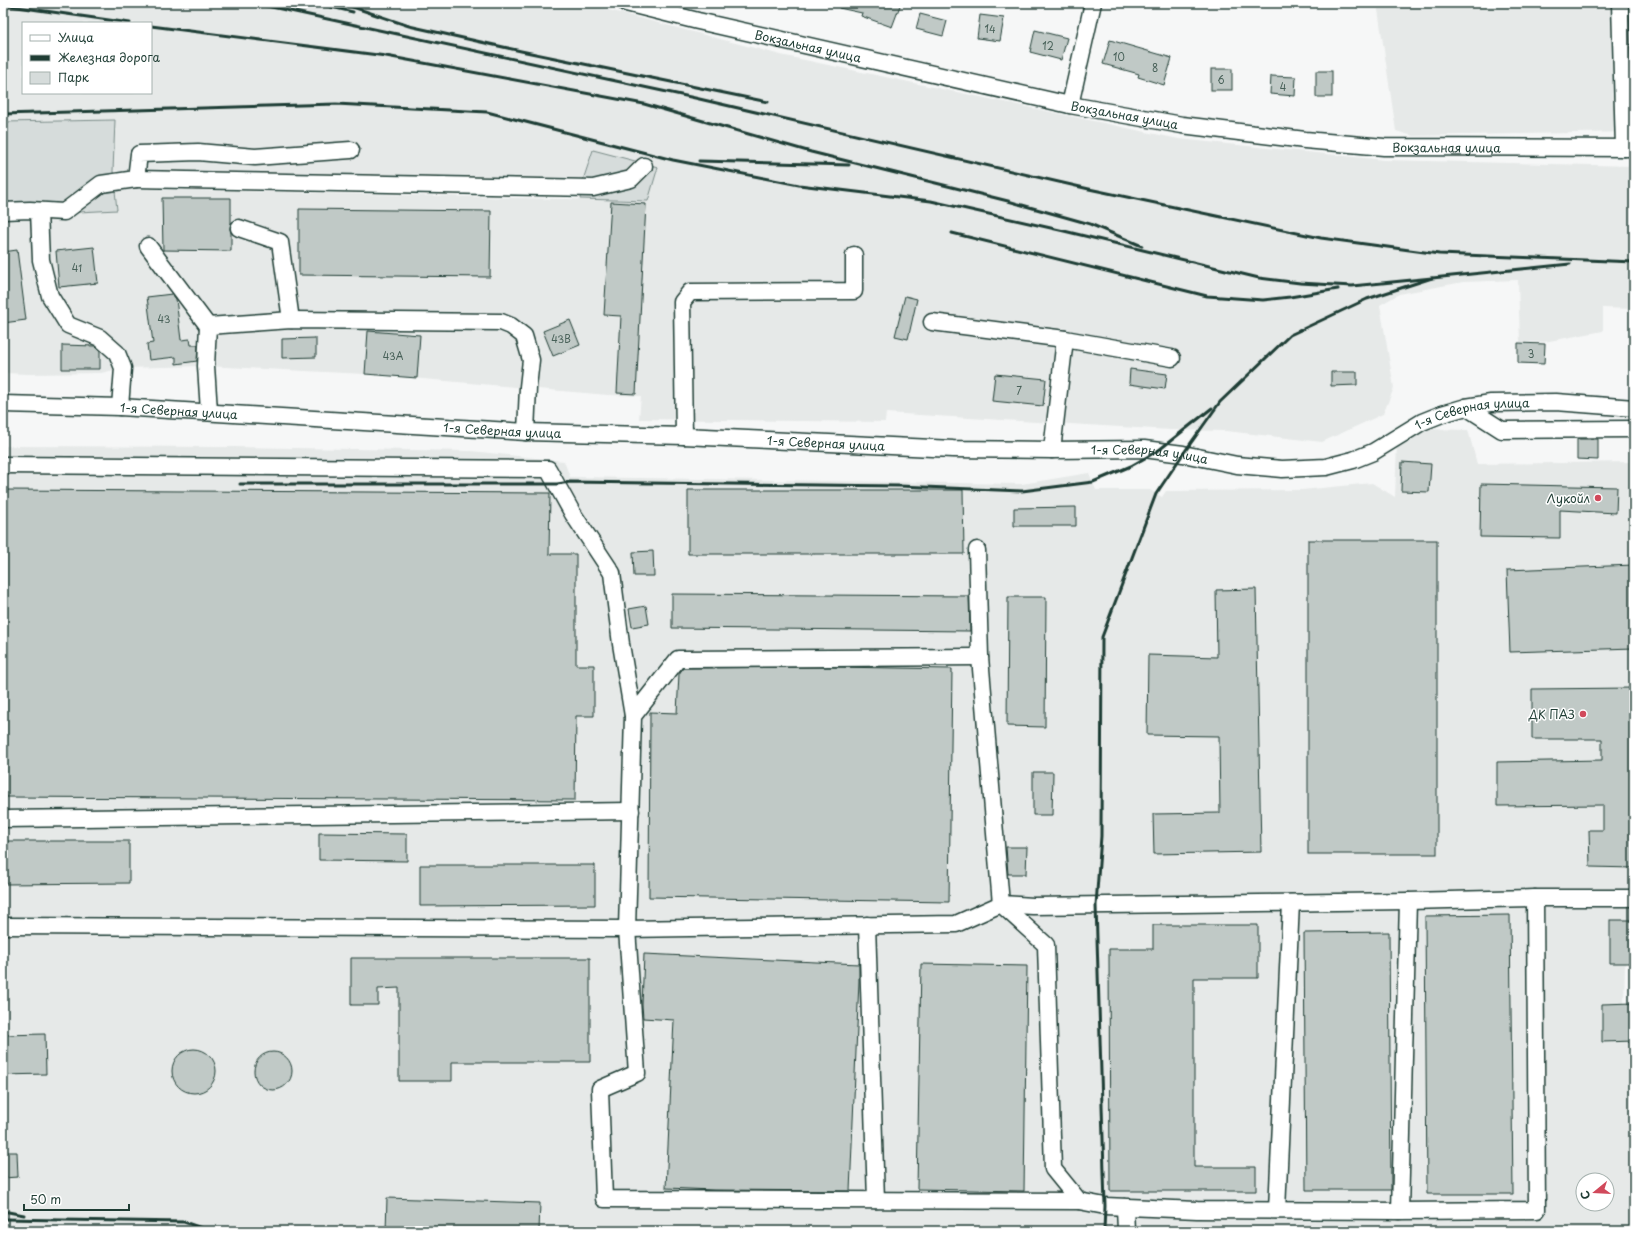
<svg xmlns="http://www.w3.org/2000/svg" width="1637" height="1234" viewBox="0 0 1637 1234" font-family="'Playpen Sans',sans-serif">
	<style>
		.built { fill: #e6e9e8; fill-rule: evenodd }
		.green { fill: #d6dcdb; stroke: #7a8c88 }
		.building { fill: #c0c9c6; stroke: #1f3d34 }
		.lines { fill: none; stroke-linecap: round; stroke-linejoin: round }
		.minor-casing { stroke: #1f3d34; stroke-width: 19 }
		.minor { stroke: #fff; stroke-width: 16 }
		.rail { stroke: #1f3d34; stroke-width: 3 }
		.poi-dot { fill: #d1495b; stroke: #fff; stroke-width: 1.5 }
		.labels { text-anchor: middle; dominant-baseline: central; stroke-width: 3; stroke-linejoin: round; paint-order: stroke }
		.number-label { font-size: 10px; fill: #476058 }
		.street-label { font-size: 12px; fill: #1f3d34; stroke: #fff }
		.poi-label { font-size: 12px; fill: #1f3d34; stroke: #fff; text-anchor: end }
	</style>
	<rect width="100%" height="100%" fill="#f6f7f7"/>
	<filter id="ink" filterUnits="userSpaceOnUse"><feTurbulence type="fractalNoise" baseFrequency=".025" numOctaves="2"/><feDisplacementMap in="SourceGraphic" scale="8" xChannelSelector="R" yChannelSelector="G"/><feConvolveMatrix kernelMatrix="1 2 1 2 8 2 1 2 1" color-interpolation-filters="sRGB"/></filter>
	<g filter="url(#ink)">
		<g class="built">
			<path d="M3,3H582L781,55L1179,139L1384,160L1634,166V309L1603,308V331L1544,342H1520L1518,280L1463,282L1399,294L1380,305L1394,388L1383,414L1322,442L1226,431L1171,430L886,413L885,422L639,419L641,396L608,395L365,374L206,366L123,368L101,373L28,374L3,373V216L117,209L115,188L648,201L583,180L113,171L114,120L3,122ZM23,23H151V93H23Z"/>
			<polygon points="1377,3 1634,3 1634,132 1413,136 1396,131"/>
			<path d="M1429,429L1468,430L1477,464L1634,462V963H1625L1624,1003H1634V1231H3V446L232,447L471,451L564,461L570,477L1022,484L1089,473L1096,490H1150L1162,497L1166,491L1302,490L1372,483L1395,497L1397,443ZM1583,1180H1607V1204H1583Z"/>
		</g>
		<g class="green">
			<polygon points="115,120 113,171 117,210 3,216 3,122"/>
			<polygon points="593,150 658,167 648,201 580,199 583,180"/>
		</g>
		<g class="building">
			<polygon points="839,3 901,3 892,27 861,16 862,13 839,8"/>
			<polygon points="920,14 947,21 943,36 916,29"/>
			<polygon points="980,15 1004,18 1000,41 977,38"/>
			<polygon points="1035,30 1067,38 1061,60 1030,52"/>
			<polygon points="1110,40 1172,58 1164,85 1138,77 1139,74 1103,64"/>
			<rect x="1211" y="69" width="21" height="21"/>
			<rect x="1316" y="71" width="16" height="26"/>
			<polygon points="1271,76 1296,77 1295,96 1270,94"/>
			<polygon points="162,198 231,198 231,223 230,229 231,233 231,251 163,250"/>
			<polygon points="611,202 646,204 636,394 617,393 621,316 604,315"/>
			<polygon points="299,209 491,211 490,277 299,275"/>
			<polygon points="94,247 98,283 59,287 56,251"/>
			<polygon points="17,250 26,320 3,323 3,252"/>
			<polygon points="172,294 176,299 181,340 190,339 191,345 198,345 197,361 176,364 176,357 149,360 147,344 153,343 147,297"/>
			<polygon points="905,296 917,299 908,339 895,336"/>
			<polygon points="570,320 580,345 553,356 543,331"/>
			<polygon points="368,331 420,335 417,378 365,374"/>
			<polygon points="316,338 316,357 282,358 282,339"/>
			<polygon points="1518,343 1545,344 1544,364 1518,363"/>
			<polygon points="62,345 95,346 100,351 100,369 62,369"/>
			<polygon points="1130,369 1167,374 1165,389 1129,384"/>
			<polygon points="1331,372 1357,372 1357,385 1331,386"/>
			<polygon points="995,374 1046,379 1043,406 992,401"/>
			<polygon points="1577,439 1598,439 1598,460 1577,459"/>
			<polygon points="1402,462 1431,464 1429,492 1401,491"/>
			<polygon points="1481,484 1617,487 1616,513 1560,510 1560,538 1480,537"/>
			<polygon points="3,490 550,493 549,554 576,554 576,665 594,665 594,716 576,716 575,800 3,797"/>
			<polygon points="688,490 963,490 964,554 688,554"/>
			<polygon points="1076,507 1076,526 1014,526 1014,508"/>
			<rect x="1308" y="540" width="129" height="314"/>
			<polygon points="653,551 654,576 634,576 633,552"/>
			<polygon points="1634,565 1634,648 1510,652 1507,570"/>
			<polygon points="1256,589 1261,852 1154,854 1153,814 1220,813 1219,736 1147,735 1148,655 1217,657 1216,590"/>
			<polygon points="672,594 969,596 970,631 672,628"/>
			<polygon points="1008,597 1046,597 1045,727 1007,726"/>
			<polygon points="646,606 649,624 632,627 629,609"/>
			<polygon points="835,667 952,669 949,902 649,897 650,712 677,713 679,674 683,668"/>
			<polygon points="1634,688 1634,868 1590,867 1589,830 1603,830 1603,805 1497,806 1497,762 1602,760 1602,739 1532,739 1532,689"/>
			<polygon points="1033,772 1053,772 1052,815 1033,815"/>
			<polygon points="319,833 407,834 407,861 319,860"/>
			<polygon points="3,841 129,841 129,883 3,884"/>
			<polygon points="1006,847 1027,847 1026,874 1008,874"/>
			<polygon points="420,865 595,865 595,905 420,906"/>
			<polygon points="1510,915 1513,1194 1427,1194 1425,916"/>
			<rect x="1610" y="920" width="24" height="43"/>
			<polygon points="1153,925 1258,925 1258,978 1194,978 1194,1167 1256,1167 1256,1191 1110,1191 1109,949 1153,949"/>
			<polygon points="1389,932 1391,1190 1306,1190 1304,933"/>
			<polygon points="644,954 859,964 859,981 850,1191 714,1190 666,1188 674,1020 643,1018 642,1005"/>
			<polygon points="351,958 590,958 590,1062 452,1062 452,1081 399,1081 399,988 378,989 378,1005 351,1005"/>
			<polygon points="921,964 1027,966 1024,1191 917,1189"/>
			<polygon points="1634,1003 1634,1041 1602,1042 1602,1004"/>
			<polygon points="45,1034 46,1074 3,1075 3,1035"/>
			<circle cx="194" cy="1071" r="22"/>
			<circle cx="273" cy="1071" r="19"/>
			<polygon points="3,1152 17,1152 18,1177 3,1178"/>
			<polygon points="387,1198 540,1203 539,1231 386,1231"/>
		</g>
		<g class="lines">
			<defs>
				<g id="minor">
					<path id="s1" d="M626,3L698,21L1070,105L1182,125L1305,140L1384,147L1634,148"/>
					<polyline points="1620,3 1624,148"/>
					<polyline points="1070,105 1093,3"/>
					<polyline points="136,179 593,188 631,179 644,166"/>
					<polyline points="3,211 30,210 64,212 101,184 136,179 139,154 198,152 255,157 351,150"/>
					<polyline points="39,211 41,260 50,296 68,325 100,338 117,353 123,368 120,407"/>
					<polyline points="239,228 280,242 291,320"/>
					<polyline points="148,246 208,326"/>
					<polyline points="932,322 1065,339 1052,450"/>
					<polyline points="1065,339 1172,358"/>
					<path id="s2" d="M3,404L120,407L526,432L684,436L953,449L1052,450L1144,449L1183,454L1237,465L1282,469L1326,467L1353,460L1373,452L1422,422L1442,414L1466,407L1491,403L1556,402L1634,408"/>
					<polyline points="1466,407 1502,430 1634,429"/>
					<polyline points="209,411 206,366 208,326 291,320 501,322 511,326 524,336 531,360 528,387 526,432"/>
					<polyline points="684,436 682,302 690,292 854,291 854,255"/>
					<polyline points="3,465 548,469 573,514 612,573 621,644 633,716"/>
					<polyline points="977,550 980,657 1001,904 1033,906 1408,901 1535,898 1634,898"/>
					<polyline points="980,657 678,659 633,716 627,929 637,1073 600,1089 604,1199 1079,1201"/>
					<polyline points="3,819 631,811"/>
					<polyline points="867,925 876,1200"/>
					<polyline points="3,926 627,929 956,924 1001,904 1046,945 1053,1169 1079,1201 1105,1206 1197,1210 1400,1211 1537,1210 1535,898"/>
					<polyline points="1125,1207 1126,1231"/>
					<polyline points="1277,1210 1291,903"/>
					<polyline points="1400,1211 1408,901"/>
				</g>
			</defs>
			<use href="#minor" class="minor-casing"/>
			<use href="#minor" class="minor"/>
			<g class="rail">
				<polyline points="253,3 695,98 1089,189 1321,238 1439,254 1634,262"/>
				<polyline points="314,3 353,12"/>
				<polyline points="341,3 409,26 521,51 768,102"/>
				<polyline points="3,5 130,23"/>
				<polyline points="151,26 386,56 644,104 811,152 1008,201 1090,224 1142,246"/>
				<polyline points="3,114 336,104 487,112 673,160 799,185 931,201 1064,231 1259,278 1300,283 1352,286 1432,278"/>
				<polyline points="699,161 849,165"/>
				<polyline points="952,233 1207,296 1263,300 1290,297 1338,289"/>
				<polyline points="240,484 557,484 570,482 899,486 1022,491 1093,482 1131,466 1159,450 1212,408"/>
				<polyline points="3,1211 24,1215"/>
				<polyline points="3,1219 184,1222 210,1231"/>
				<polyline points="1104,1231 1105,1206 1096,905 1101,836 1102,637 1156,494 1183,454 1220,402 1290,335 1367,299 1432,278 1570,264"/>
			</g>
		</g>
	</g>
	<g class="poi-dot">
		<circle cx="1598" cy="498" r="4"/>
		<circle cx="1583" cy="714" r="4"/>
	</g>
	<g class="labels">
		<g class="number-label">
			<text x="990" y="28">14</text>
			<text x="1048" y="45">12</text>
			<text x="1119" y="56">10</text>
			<text x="1155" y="67">8</text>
			<text x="1221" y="79">6</text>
			<text x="1283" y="86">4</text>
			<text x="77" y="267">41</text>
			<text x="164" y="318">43</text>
			<text x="561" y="338">43В</text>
			<text x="1531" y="353">3</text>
			<text x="393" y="355">43А</text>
			<text x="1019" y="390">7</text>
		</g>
		<g class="street-label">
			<text stroke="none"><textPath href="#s1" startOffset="187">Вокзальная улица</textPath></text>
			<text stroke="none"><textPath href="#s1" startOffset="511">Вокзальная улица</textPath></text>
			<text stroke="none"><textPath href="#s1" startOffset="835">Вокзальная улица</textPath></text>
			<text stroke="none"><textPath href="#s2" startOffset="176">1-я Северная улица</textPath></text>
			<text stroke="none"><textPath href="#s2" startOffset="1484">1-я Северная улица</textPath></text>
			<text stroke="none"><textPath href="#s2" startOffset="500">1-я Северная улица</textPath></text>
			<text stroke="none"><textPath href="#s2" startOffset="824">1-я Северная улица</textPath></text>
			<text stroke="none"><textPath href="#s2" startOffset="1148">1-я Северная улица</textPath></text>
		</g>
		<g class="poi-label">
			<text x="1590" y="498">Лукойл</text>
			<text x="1575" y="714">ДК ПАЗ</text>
		</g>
	</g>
	<rect width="1637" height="1234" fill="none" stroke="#fff" stroke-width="16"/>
	<rect x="8" y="8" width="1621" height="1218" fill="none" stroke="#1f3d34" stroke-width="1.5" filter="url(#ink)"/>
	<rect x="22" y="22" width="130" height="72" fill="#ffffff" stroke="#a5b1ae"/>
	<rect x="30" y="35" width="20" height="6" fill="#ffffff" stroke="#a5b1ae"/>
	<text x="58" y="42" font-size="12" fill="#1f3d34">Улица</text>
	<rect x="30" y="55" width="20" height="6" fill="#1f3d34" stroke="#a5b1ae"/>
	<text x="58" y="62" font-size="12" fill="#1f3d34">Железная дорога</text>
	<rect x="30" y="72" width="20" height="12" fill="#d6dcdb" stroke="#a5b1ae"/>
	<text x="58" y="82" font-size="12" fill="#1f3d34">Парк</text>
	<g transform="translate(1595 1192) rotate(252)"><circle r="19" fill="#ffffff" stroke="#a5b1ae"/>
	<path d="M0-3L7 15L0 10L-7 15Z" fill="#d1495b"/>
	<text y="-6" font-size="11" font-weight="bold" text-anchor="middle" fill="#1f3d34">С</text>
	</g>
	<path d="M24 1204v6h105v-6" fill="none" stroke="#1f3d34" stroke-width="2"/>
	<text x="30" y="1204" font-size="12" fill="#1f3d34" stroke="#ffffff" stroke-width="3" paint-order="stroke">50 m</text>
</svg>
